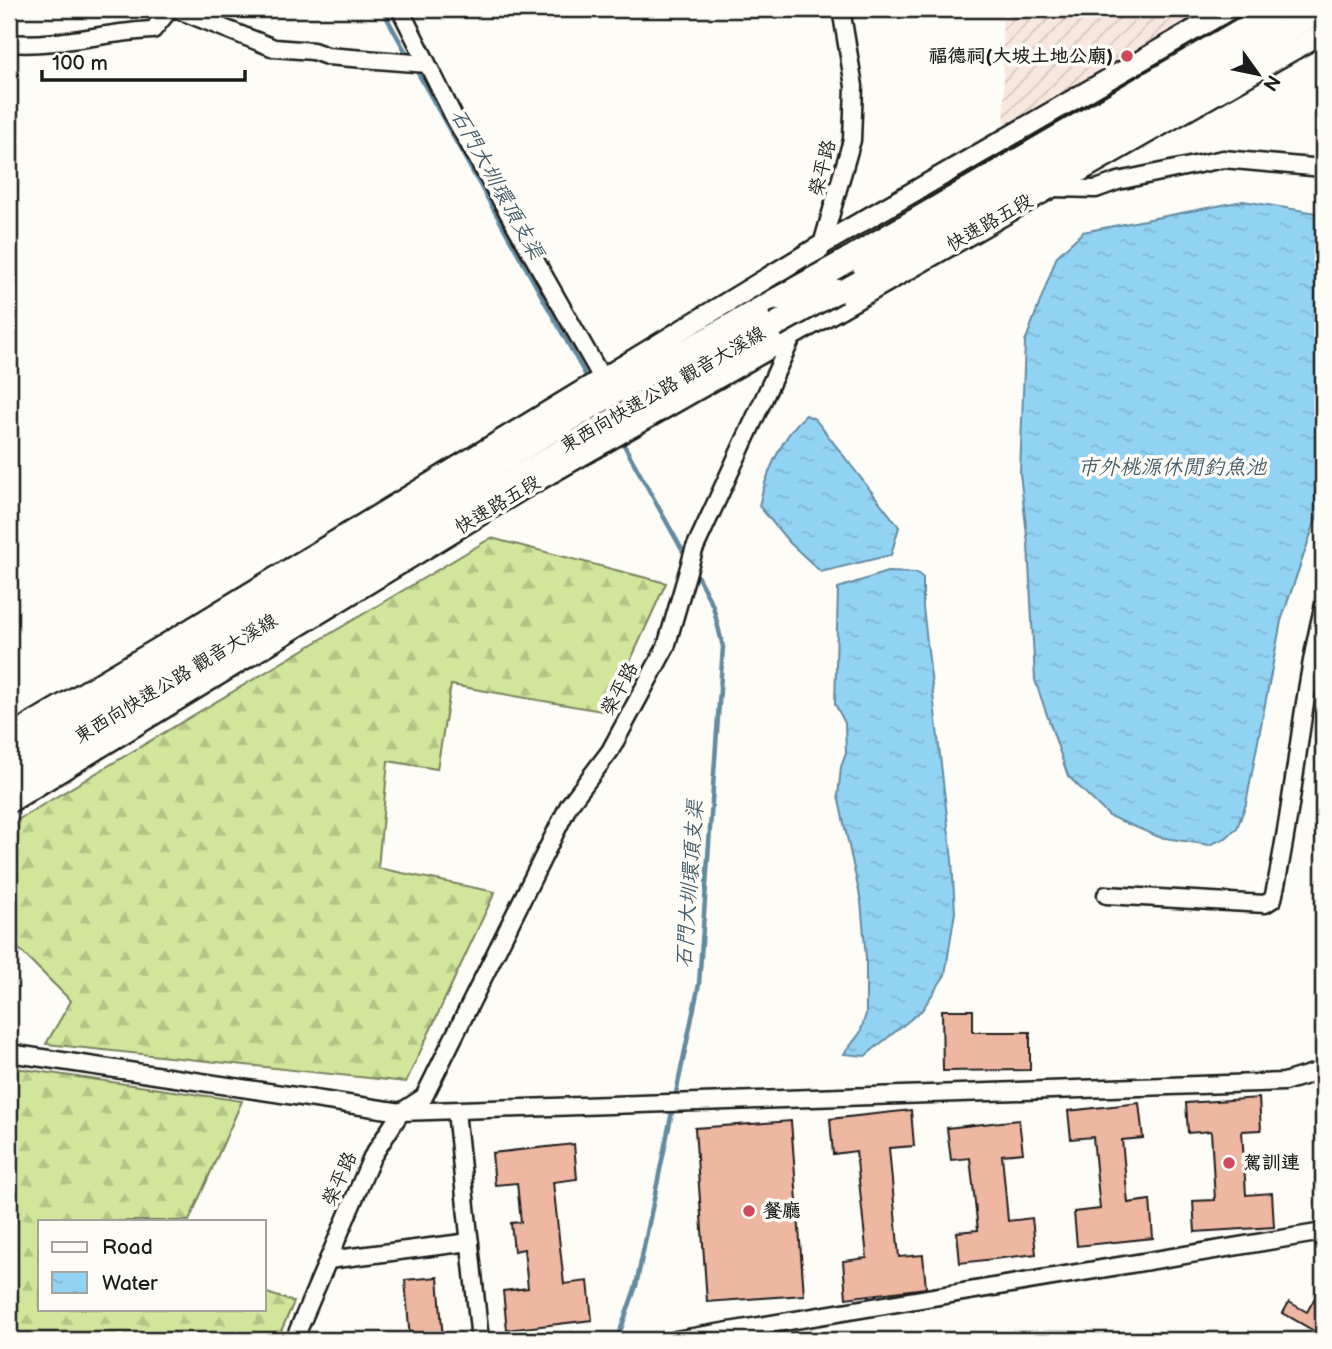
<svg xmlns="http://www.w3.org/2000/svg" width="1332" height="1349" viewBox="0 0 1332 1349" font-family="'Balsamiq Sans','LXGW WenKai TC',sans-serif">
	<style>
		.industrial { fill: url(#industrial-furrows) }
		.forest { fill: url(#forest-firs); stroke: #76815c; stroke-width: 2 }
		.water { fill: url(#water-ripples); stroke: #638a9e; stroke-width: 2 }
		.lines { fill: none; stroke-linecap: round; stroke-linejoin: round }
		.stream { stroke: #638a9e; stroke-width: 4.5 }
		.building { fill: #eeb7a2; stroke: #1c1c1c; stroke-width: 2 }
		.minor-casing { stroke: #1c1c1c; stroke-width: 21 }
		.major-casing { stroke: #1c1c1c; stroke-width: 24 }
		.highway-casing { stroke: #1c1c1c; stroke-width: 28 }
		.minor { stroke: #fdfcf7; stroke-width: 16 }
		.major { stroke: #fdfcf7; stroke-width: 19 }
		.highway { stroke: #fdfcf7; stroke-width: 23 }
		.highway-bridge-casing { stroke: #1c1c1c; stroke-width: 28; stroke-linecap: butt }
		.highway-bridge { stroke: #fdfcf7; stroke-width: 23 }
		.poi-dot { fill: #d1495b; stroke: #fdfcf7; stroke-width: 2.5 }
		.labels { text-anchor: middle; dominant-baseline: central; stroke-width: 7; stroke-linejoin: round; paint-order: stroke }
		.poi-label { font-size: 19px; font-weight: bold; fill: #1c1c1c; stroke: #fdfcf7; text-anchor: start }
		.street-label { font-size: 19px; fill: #1c1c1c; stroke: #fdfcf7 }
		.water-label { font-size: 21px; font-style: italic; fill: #455c68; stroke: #fdfcf7 }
	</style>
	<defs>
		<pattern id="industrial-furrows" width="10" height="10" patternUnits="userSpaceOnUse" patternTransform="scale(1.75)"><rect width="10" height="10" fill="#f8e7de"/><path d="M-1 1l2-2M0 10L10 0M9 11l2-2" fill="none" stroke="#d4c6be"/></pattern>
		<pattern id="forest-firs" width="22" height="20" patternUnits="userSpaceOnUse" patternTransform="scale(1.75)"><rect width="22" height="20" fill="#d1e69b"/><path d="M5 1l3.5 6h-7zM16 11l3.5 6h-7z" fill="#b3c585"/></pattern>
		<pattern id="water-ripples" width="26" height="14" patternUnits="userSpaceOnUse" patternTransform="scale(1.75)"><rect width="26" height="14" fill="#92d3f4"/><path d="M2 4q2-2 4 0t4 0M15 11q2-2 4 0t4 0" fill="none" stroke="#7db5d1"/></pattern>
	</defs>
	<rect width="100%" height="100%" fill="#fdfcf7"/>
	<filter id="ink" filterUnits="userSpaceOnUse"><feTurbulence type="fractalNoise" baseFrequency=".0143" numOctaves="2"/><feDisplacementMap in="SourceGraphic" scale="14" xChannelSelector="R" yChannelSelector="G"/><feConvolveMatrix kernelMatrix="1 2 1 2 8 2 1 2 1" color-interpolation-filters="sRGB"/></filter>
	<g filter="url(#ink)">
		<polygon class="industrial" points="1002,9 1219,9 1005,136"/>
		<g class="forest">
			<polygon points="491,538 666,583 607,712 451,685 437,769 388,761 378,868 495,892 406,1082 46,1044 71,1001 9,939 9,825"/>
			<polygon points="9,1067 242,1101 189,1221 40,1221 40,1309 264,1309 264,1292 294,1302 277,1340 9,1340"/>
		</g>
		<g class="water">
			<polygon points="1243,201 1323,214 1323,499 1281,621 1246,804 1237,828 1226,838 1209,845 1159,837 1109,816 1068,776 1035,680 1028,544 1020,473 1025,342 1057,256 1083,232"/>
			<path d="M806,415L815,419L899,527L891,555L821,572L789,542L759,506C765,476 782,435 806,415Z"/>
			<polygon points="887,572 917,573 923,578 923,607 952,860 955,912 945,975 922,1010 865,1056 844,1054 860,1033 866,1014 866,958 861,901 838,796 841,767 846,753 845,723 835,704 838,588"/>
		</g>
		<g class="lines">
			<g class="stream">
				<polyline points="382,9 409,58"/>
				<polyline points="414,66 585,374"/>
				<polyline points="624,445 686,557"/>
				<polyline points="675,1098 699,984 723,647 713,606 694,570"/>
				<polyline points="617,1340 636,1286 673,1107"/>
			</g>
		</g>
		<g class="building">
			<polygon points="942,1010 973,1010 973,1032 1030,1032 1030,1070 943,1071"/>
			<polygon points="1259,1098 1261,1130 1242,1131 1246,1195 1272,1193 1274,1227 1195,1232 1193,1201 1215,1200 1211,1131 1188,1133 1186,1103"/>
			<polygon points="1139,1103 1143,1138 1122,1140 1128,1203 1150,1200 1153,1238 1077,1246 1074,1212 1100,1209 1093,1137 1071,1139 1068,1111"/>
			<polygon points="911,1110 914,1146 889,1148 899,1257 923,1255 926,1288 846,1298 843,1261 867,1258 856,1151 833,1154 830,1119"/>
			<polygon points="1019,1120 1023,1153 1002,1155 1008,1221 1032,1218 1036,1254 960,1263 957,1232 978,1230 970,1158 951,1160 947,1128"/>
			<polygon points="791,1121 804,1295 707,1302 695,1128"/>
			<polygon points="574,1144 577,1179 553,1182 564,1284 588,1281 592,1320 507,1330 503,1291 528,1288 524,1249 514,1251 511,1223 521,1222 517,1183 495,1185 492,1153"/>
			<polygon points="438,1277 443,1340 410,1340 405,1280"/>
			<polygon points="1323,1283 1323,1336 1283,1313 1289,1302 1307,1312"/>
		</g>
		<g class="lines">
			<defs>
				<g id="minor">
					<polyline points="176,9 274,48 313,51 327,56 427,64"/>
					<polyline points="400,9 455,119 602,378"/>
					<path d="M9,43C58,47 104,32 153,30L170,9"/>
					<polyline points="1052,188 1096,189 1118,181 1223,159 1323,168"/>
					<polyline points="811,283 852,140 854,86 841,9"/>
					<path d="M1106,895L1265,904L1273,899C1295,803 1300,704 1323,608"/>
					<polyline points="9,1053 401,1112 1284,1082 1323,1070"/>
					<polyline points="456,1111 480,1340"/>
					<polyline points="328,1260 470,1242"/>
					<polyline points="294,1340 372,1157 401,1112 424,1097 569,805 610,751 666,647 694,550 795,331"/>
					<polyline points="675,1340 1323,1232"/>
				</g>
				<g id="major">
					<polyline points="9,736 172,640 825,243 1230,9"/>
					<polyline points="9,803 523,489 1323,33"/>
				</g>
				<g id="highway">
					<polyline points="848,260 1278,9"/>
					<polyline points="836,291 1323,9"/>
					<polyline points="9,760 615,392 780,298"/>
					<polyline points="9,779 775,325"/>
				</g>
			</defs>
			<use href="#minor" class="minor-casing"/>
			<use href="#major" class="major-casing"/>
			<use href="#highway" class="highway-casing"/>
			<use href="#minor" class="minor"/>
			<use href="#major" class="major"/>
			<use href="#highway" class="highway"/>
			<defs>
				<g id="highway-bridge">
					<polyline points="780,298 848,260"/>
					<polyline points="775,325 836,291"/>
				</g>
			</defs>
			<use href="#highway-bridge" class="highway-bridge-casing"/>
			<use href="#highway-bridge" class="highway-bridge"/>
		</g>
	</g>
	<g class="poi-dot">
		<circle cx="1127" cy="56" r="7"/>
		<circle cx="1229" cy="1163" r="7"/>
		<circle cx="749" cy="1211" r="7"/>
	</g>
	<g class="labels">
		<g class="poi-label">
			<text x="1113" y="56" text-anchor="end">福德祠(大坡土地公廟)</text>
			<text x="1243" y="1163">駕訓連</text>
			<text x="763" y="1211">餐廳</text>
		</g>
		<g class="street-label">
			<text transform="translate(823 168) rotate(-76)">榮平路</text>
			<text transform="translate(990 223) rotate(-30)">快速路五段</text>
			<text transform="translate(663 390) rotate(-30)">東西向快速公路 觀音大溪線</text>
			<text transform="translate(498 505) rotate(-31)">快速路五段</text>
			<text transform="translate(176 679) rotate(-31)">東西向快速公路 觀音大溪線</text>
			<text transform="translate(620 689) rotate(-62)">榮平路</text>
			<text transform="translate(340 1179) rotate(-66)">榮平路</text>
		</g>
		<g class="water-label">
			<text transform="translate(497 184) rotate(61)">石門大圳環頂支渠</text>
			<text x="1172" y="467">市外桃源休閒釣魚池</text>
			<text transform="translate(690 884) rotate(-86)">石門大圳環頂支渠</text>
		</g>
	</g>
	<rect width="1332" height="1349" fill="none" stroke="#fdfcf7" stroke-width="35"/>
	<rect x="18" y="18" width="1297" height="1314" fill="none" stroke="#1c1c1c" stroke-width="2.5" filter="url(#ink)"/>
	<rect x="38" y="1220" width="228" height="91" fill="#fdfcf7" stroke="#a3a29f" stroke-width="2"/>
	<rect x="52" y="1242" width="35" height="10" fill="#fdfcf7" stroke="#a3a29f" stroke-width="2"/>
	<text x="102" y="1254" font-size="21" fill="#1c1c1c">Road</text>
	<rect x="52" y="1272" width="35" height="21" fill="url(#water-ripples)" stroke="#a3a29f" stroke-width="2"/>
	<text x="102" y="1290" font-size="21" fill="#1c1c1c">Water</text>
	<g transform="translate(1258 74) rotate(123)" stroke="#fdfcf7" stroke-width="5" paint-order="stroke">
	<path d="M0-5L12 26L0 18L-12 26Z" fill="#1c1c1c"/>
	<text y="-10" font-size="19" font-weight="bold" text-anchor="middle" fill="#1c1c1c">N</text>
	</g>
	<path d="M42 70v10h203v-10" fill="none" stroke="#1c1c1c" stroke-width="3.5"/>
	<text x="52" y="70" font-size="21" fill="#1c1c1c" stroke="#fdfcf7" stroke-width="5" paint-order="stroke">100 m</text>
</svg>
